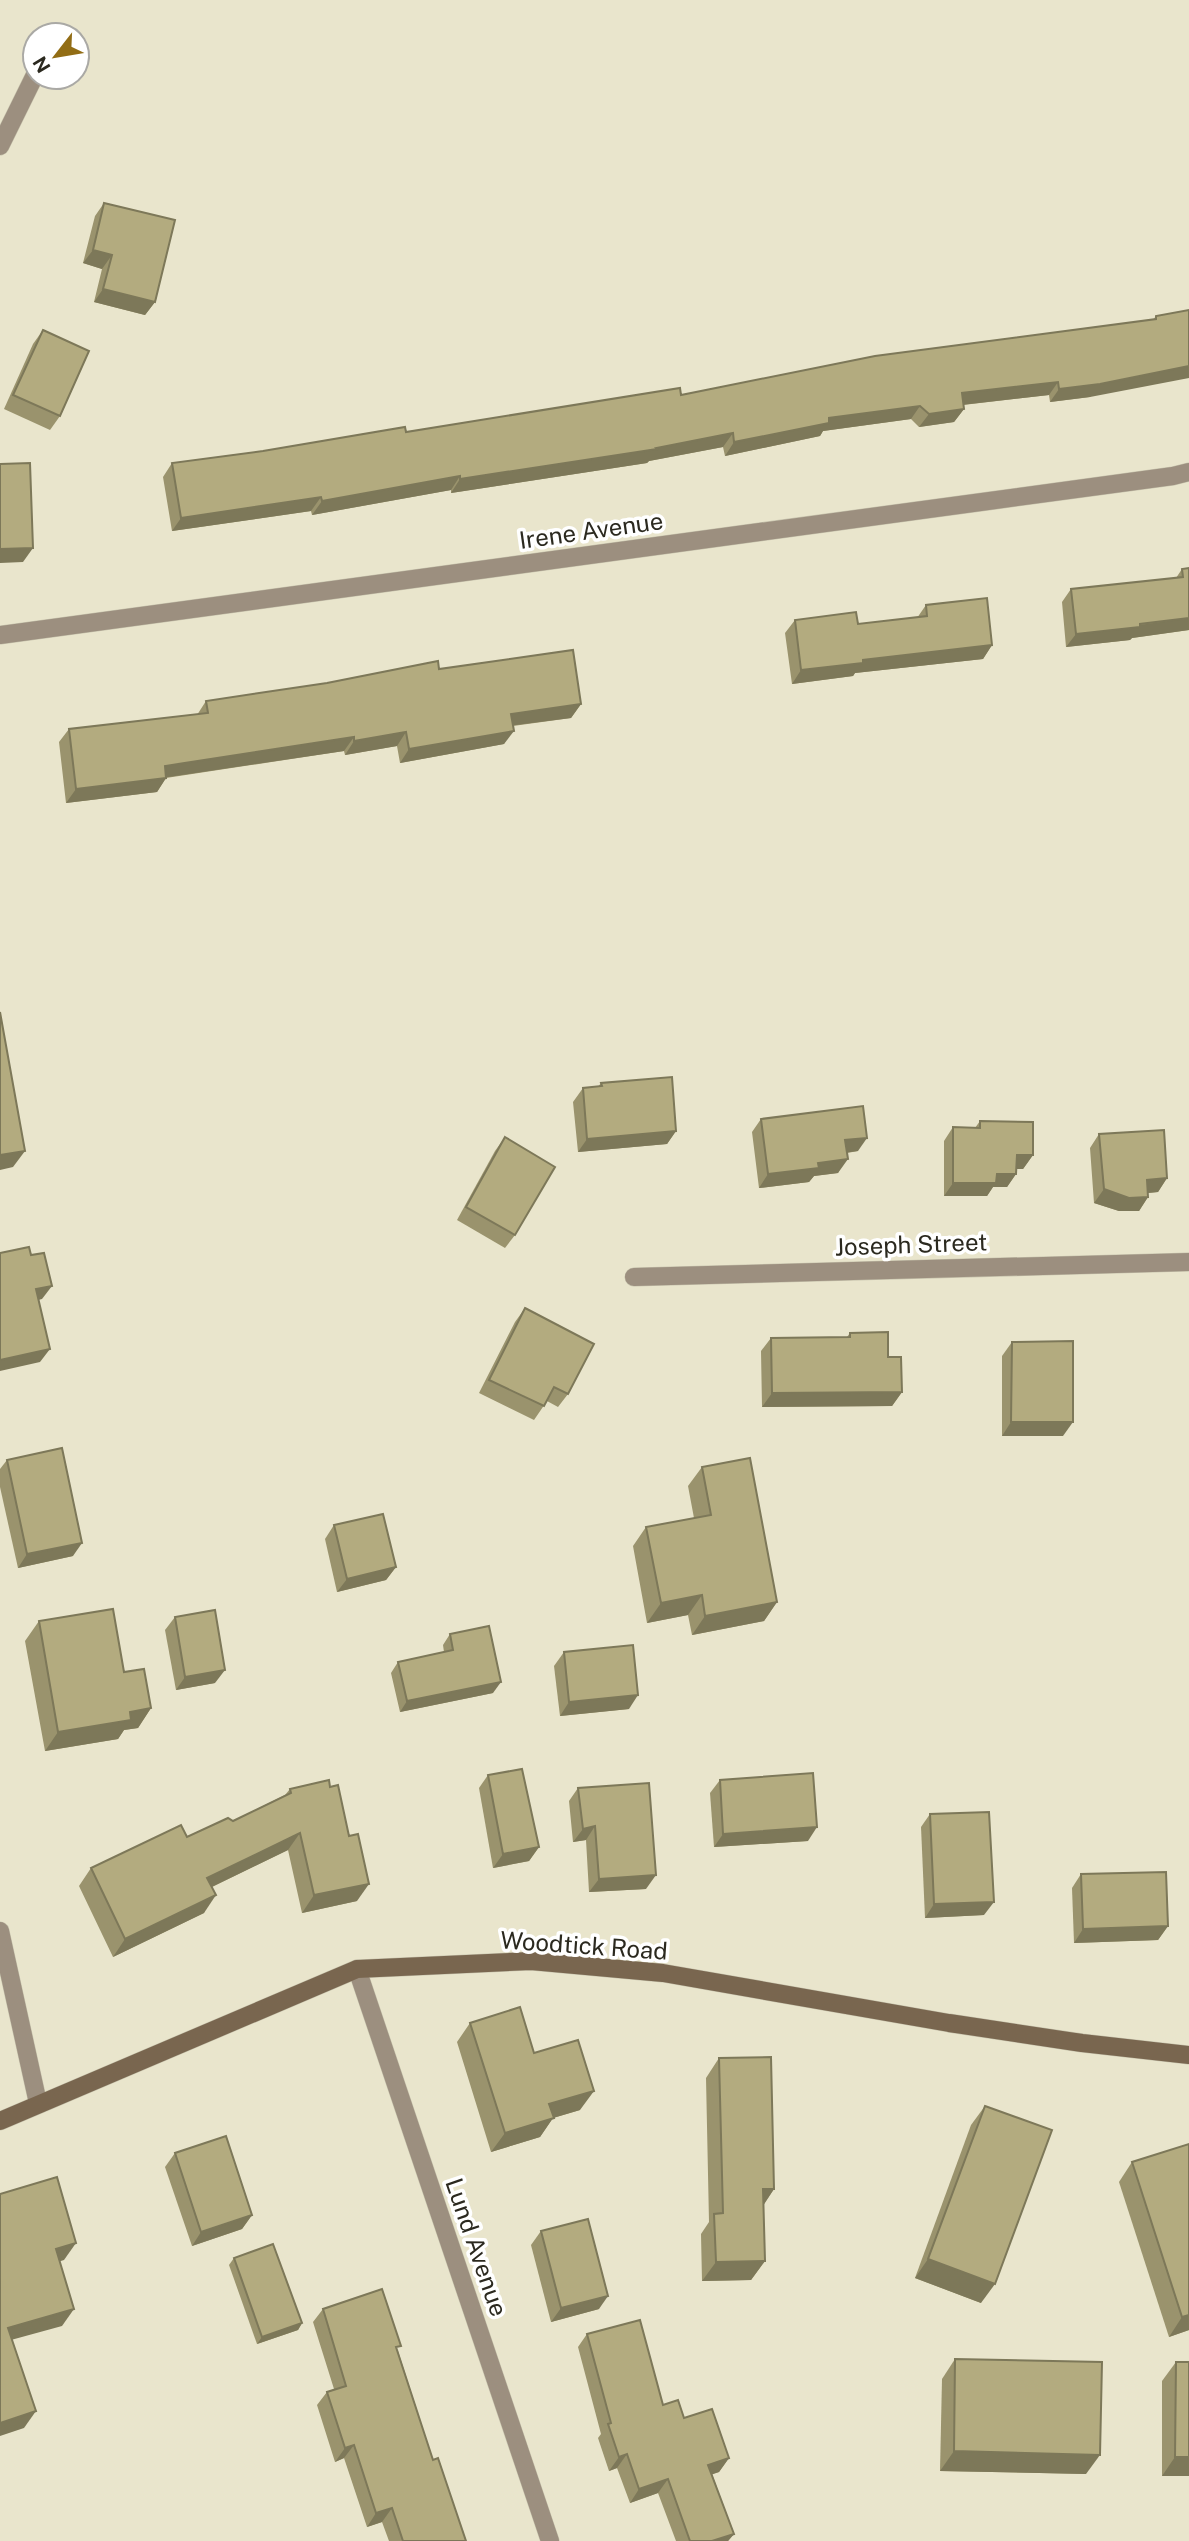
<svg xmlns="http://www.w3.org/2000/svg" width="1189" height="2541" viewBox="0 0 1189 2541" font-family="'Public Sans',sans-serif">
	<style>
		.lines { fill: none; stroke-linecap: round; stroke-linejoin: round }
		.street-casing { stroke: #c7c3ad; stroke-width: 19 }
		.secondary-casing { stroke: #c7c3ad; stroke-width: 19 }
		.street { stroke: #9c8f7f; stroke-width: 18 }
		.secondary { stroke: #79664f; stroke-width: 18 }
		.wall { fill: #9a936d }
		.shaded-wall { fill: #7d7859 }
		.building { fill: #b3ab7f; stroke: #7d7859; stroke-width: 2 }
		.labels { text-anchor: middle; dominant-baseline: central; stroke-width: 7; stroke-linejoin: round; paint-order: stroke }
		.street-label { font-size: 24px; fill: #2b291f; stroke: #fff }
	</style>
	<rect width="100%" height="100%" fill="#e9e5cc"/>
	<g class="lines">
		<defs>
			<g id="street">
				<polyline points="0,146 35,75"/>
				<polyline points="0,635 1173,476 1189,472"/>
				<polyline points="634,1277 1189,1262"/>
				<polyline points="0,1931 38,2103"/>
				<polyline points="357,1969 550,2541"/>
			</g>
			<polyline id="secondary" points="0,2121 357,1969 531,1961 663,1973 949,2023 1082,2043 1189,2055"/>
		</defs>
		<use href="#street" class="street-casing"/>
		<use href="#secondary" class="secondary-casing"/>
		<use href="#street" class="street"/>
		<use href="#secondary" class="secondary"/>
	</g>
	<g class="wall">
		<polygon points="104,203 155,302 145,315 94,302 102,269 83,263 95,216"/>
		<polygon points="1189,310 1090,397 1050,402 1049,395 963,405 964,409 954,422 919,427 911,419 823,431 820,436 725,456 723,447 649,461 647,463 451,493 451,490 312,515 311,511 172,531 163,477 172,463 681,395 1153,320 1156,316"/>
		<polygon points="43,330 60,416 50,430 4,409 33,344"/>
		<polygon points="1182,569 1189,630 1132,638 1130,640 1066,647 1062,602 1071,589 1176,578"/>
		<polygon points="926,605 992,645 983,659 855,673 853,676 792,684 785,633 795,620 858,624 917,618"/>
		<polygon points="439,669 581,704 571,718 513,726 504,744 400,763 397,746 345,755 344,751 166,778 157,792 66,803 59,742 69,729 197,715 206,701"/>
		<polygon points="601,1083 676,1131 667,1144 578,1152 573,1102 583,1088 598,1087"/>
		<polygon points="761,1119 858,1151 847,1153 838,1173 814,1176 809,1182 759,1188 752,1132"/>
		<polygon points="980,1121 1033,1155 1023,1169 1017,1169 1016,1174 1007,1187 993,1187 987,1196 944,1196 944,1141 953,1127 975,1128"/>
		<polygon points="1099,1134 1167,1178 1158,1192 1148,1193 1148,1197 1139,1211 1119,1211 1094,1203 1090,1148"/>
		<polygon points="505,1137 515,1235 505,1248 457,1220 495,1151"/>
		<polygon points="525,1308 568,1394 558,1407 547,1401 534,1420 479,1393 515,1322"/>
		<polygon points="850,1333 888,1357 902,1392 892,1406 762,1407 761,1351 771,1338 847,1337"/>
		<polygon points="1012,1342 1063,1436 1002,1436 1002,1356"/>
		<polygon points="7,1460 73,1556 18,1568 0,1487 0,1469"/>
		<polygon points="702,1467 777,1602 764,1621 692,1635 688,1615 647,1623 633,1546 646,1527 694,1518 688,1486"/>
		<polygon points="334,1525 396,1567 386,1580 337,1592 325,1539"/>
		<polygon points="175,1617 215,1683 176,1690 165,1630"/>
		<polygon points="39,1621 151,1708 138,1728 124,1730 118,1739 45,1751 25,1641"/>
		<polygon points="450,1634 493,1693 400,1712 391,1673 398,1662 444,1652 443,1645"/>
		<polygon points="564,1652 629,1709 560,1716 554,1666"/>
		<polygon points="488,1775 539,1847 529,1861 493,1868 479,1788"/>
		<polygon points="720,1780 808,1841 714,1847 710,1793"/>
		<polygon points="578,1788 646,1889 589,1892 586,1840 573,1842 569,1801"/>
		<polygon points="290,1789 357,1901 302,1913 288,1850 212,1887 204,1913 113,1957 79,1886 91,1868 187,1837 233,1821 285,1795"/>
		<polygon points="930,1814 984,1915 925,1918 921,1827"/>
		<polygon points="1081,1874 1168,1926 1158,1940 1074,1943 1072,1888"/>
		<polygon points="470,2023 534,2053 580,2110 553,2118 540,2137 491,2152 457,2042"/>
		<polygon points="719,2058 774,2189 763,2205 765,2261 751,2280 702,2281 701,2234 709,2222 706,2078"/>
		<polygon points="985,2106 981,2303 915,2278 971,2125"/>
		<polygon points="1189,2144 1189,2330 1169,2337 1119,2182 1132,2162"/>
		<polygon points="175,2153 252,2215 242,2229 192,2246 165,2167"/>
		<polygon points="541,2231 599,2309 551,2322 531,2245"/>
		<polygon points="234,2258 302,2323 298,2330 257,2344 229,2265"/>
		<polygon points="323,2309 398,2351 433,2460 466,2541 389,2541 382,2522 367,2527 344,2458 335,2462 317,2405 327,2392 334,2389 313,2322"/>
		<polygon points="587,2334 663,2405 684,2418 729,2458 719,2472 712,2474 734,2534 728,2541 676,2541 658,2493 630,2503 617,2468 609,2471 598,2438 601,2434 578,2347"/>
		<polygon points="955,2359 1086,2474 940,2471 942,2379"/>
		<polygon points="1176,2362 1189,2362 1189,2476 1162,2476 1162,2381"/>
	</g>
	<g class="shaded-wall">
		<polygon points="93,250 112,255 102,269 83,263"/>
		<polygon points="103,289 155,302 145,315 94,302"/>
		<polygon points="1189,366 1189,378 1090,397 1050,402 1059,389"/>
		<polygon points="1058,382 1049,395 952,406 962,393"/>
		<polygon points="920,406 911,419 823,431 820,436 725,456 734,442 829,418"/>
		<polygon points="964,409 954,422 919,427 929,414"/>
		<polygon points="733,433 723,447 649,461 647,463 451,493 460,479 656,448"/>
		<polygon points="460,476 451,490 312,515 322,501"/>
		<polygon points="321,497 311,511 172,531 181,518"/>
		<polygon points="33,548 23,562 0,563 0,549"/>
		<polygon points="1189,618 1189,630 1132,638 1130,640 1066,647 1076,634"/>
		<polygon points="992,645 983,659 855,673 853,676 792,684 801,670 863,660"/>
		<polygon points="581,704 571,718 501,727 511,714"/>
		<polygon points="514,731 504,744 400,763 409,749"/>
		<polygon points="406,732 397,746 345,755 354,741"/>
		<polygon points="354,737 344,751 155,779 165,766"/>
		<polygon points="166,778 157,792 66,803 76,789"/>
		<polygon points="676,1131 667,1144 578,1152 587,1139"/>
		<polygon points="867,1138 858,1151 836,1154 845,1140"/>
		<polygon points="25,1151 13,1167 0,1170 0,1155"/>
		<polygon points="1017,1155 1033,1155 1023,1169 1008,1169"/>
		<polygon points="848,1159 838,1173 814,1176 809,1182 759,1188 768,1174 818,1163"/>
		<polygon points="997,1174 1016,1174 1007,1187 993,1187 987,1196 944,1196 953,1183"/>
		<polygon points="1167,1178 1158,1192 1137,1194 1147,1180"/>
		<polygon points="1104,1189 1148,1197 1139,1211 1119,1211 1094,1203"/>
		<polygon points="52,1286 42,1299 27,1303 36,1289"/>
		<polygon points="50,1349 40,1362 0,1371 0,1360"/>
		<polygon points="902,1392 892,1406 762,1407 772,1393"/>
		<polygon points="1011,1422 1073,1422 1063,1436 1002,1436"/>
		<polygon points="82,1543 73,1556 18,1568 27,1554"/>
		<polygon points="396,1567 386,1580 337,1592 347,1579"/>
		<polygon points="702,1595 688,1615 647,1623 661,1603"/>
		<polygon points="777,1602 764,1621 692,1635 705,1616"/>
		<polygon points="225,1670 215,1683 176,1690 185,1677"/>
		<polygon points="501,1682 493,1693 400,1712 407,1701"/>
		<polygon points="638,1695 629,1709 560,1716 569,1702"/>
		<polygon points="151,1708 138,1728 124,1730 118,1739 45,1751 58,1732 130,1712"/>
		<polygon points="595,1826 586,1840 573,1842 583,1829"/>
		<polygon points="817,1827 808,1841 714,1847 723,1834"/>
		<polygon points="300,1833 288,1850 195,1895 207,1878"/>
		<polygon points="539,1847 529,1861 493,1868 503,1854"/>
		<polygon points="656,1875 646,1889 589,1892 599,1879"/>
		<polygon points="369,1884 357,1901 302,1913 314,1895"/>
		<polygon points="216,1895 204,1913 113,1957 125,1939"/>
		<polygon points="994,1902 984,1915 925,1918 934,1904"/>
		<polygon points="1168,1926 1158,1940 1074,1943 1083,1929"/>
		<polygon points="594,2091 580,2110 553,2118 540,2137 491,2152 505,2133 549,2104"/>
		<polygon points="763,2189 774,2189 761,2209"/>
		<polygon points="252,2215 242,2229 192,2246 201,2232"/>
		<polygon points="76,2243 64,2260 45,2266 56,2249"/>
		<polygon points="928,2259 995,2284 981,2303 915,2278"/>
		<polygon points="765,2261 751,2280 702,2281 716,2262"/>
		<polygon points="608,2296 599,2309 551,2322 561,2308"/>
		<polygon points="74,2309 62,2326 0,2343 8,2328"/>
		<polygon points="1189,2315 1189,2330 1169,2337 1182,2317"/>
		<polygon points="302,2323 298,2330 257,2344 262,2337"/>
		<polygon points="36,2411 24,2428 0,2436 0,2423"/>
		<polygon points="354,2445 344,2458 335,2462 345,2448"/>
		<polygon points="954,2451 1100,2455 1086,2474 940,2471"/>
		<polygon points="627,2454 617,2468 609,2471 619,2457"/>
		<polygon points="1175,2457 1189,2457 1189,2476 1162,2476"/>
		<polygon points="729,2458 719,2472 699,2479 708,2465"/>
		<polygon points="668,2479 658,2493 630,2503 639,2489"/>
		<polygon points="392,2508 382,2522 367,2527 376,2513"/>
		<polygon points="734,2534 728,2541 712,2541"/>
	</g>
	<g class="building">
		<polygon points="104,203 175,220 155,302 103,289 112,255 93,250"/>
		<polygon points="1189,310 1189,366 1100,384 1059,389 1058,382 962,393 964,409 929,414 920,406 829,418 829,423 734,442 733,433 656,448 657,449 460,479 460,476 322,501 321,497 181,518 172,463 263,451 405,427 406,432 680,388 681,395 875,356 1156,319 1156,316"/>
		<polygon points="43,330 89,351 60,416 13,395"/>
		<polygon points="30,463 33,548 0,549 0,464"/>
		<polygon points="1189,568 1189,618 1140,624 1140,627 1076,634 1071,589 1183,577 1182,569"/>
		<polygon points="987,598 992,645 863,660 863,663 801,670 795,620 856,612 858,624 927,616 926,605"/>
		<polygon points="573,650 581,704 511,714 514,731 409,749 406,732 354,741 354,737 165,766 166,778 76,789 69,729 208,713 206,701 327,683 438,661 439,669"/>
		<polygon points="0,1012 25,1151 0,1155"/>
		<polygon points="672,1077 676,1131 587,1139 583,1088 602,1086 601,1083"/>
		<polygon points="863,1106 867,1138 845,1140 848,1159 818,1163 819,1168 768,1174 761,1119"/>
		<polygon points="980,1121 1033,1122 1033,1155 1017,1155 1016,1174 997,1174 996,1183 953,1183 953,1127 980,1128"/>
		<polygon points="1164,1130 1167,1178 1147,1180 1148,1197 1129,1198 1104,1189 1099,1134"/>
		<polygon points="505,1137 555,1167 515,1235 466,1207"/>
		<polygon points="29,1247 31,1255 44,1253 52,1286 36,1289 50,1349 0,1360 0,1253"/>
		<polygon points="525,1308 594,1344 568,1394 554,1387 544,1406 489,1380"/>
		<polygon points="888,1332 888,1357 901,1357 902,1392 772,1393 771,1338 850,1337 850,1333"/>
		<polygon points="1073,1341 1073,1422 1011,1422 1012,1342"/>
		<polygon points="62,1448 82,1543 27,1554 7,1460"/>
		<polygon points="750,1458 777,1602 705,1616 702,1595 661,1603 646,1527 711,1515 702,1467"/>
		<polygon points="383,1514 396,1567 347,1579 334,1525"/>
		<polygon points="113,1609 124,1672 144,1669 151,1708 130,1712 131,1720 58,1732 39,1621"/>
		<polygon points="215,1610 225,1670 185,1677 175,1617"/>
		<polygon points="489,1626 501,1682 407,1701 398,1662 453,1650 450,1634"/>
		<polygon points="633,1645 638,1695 569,1702 564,1652"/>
		<polygon points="522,1769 539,1847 503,1854 488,1775"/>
		<polygon points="813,1773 817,1827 723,1834 720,1780"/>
		<polygon points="329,1780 330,1787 338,1785 349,1836 358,1834 369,1884 314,1895 300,1833 207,1878 216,1895 125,1939 91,1868 181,1825 187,1837 228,1818 233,1821 291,1793 290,1789"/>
		<polygon points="649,1783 656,1875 599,1879 595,1826 583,1829 578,1788"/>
		<polygon points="989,1812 994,1902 934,1904 930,1814"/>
		<polygon points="1166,1872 1168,1926 1083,1929 1081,1874"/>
		<polygon points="520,2007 534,2053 578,2040 594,2091 549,2104 554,2118 505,2133 470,2023"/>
		<polygon points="771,2057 774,2189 763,2189 765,2261 716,2262 714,2214 723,2213 719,2058"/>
		<polygon points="985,2106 1052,2130 995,2284 928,2259"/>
		<polygon points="226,2136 252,2215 201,2232 175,2153"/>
		<polygon points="1189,2144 1189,2315 1182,2317 1132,2162"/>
		<polygon points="57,2177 76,2243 56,2249 74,2309 8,2328 36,2411 0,2423 0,2194"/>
		<polygon points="588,2219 608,2296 561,2308 541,2231"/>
		<polygon points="273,2244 302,2323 262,2337 234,2258"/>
		<polygon points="382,2289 401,2346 396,2347 433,2460 438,2458 466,2541 403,2541 392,2508 376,2513 354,2445 345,2448 327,2392 346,2386 323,2309"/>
		<polygon points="640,2320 663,2405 678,2400 684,2418 712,2409 729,2458 708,2465 734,2534 712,2541 690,2541 668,2479 639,2489 627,2454 619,2457 608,2424 611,2423 587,2334"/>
		<polygon points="955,2359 1102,2362 1100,2455 954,2451"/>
		<polygon points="1176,2362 1189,2362 1189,2457 1175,2457"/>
	</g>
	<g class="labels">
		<g class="street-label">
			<text transform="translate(591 530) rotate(-8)">Irene Avenue</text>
			<text transform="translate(911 1244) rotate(-2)">Joseph Street</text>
			<text transform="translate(584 1945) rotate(4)">Woodtick Road</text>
			<text transform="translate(477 2247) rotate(71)">Lund Avenue</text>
		</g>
	</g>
	<g transform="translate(56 56) rotate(239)"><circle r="33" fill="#ffffff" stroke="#aaa9a5" stroke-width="2"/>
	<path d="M0-5L12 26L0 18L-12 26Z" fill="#926d15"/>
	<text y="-10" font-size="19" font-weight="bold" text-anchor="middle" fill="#2b291f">N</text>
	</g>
</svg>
